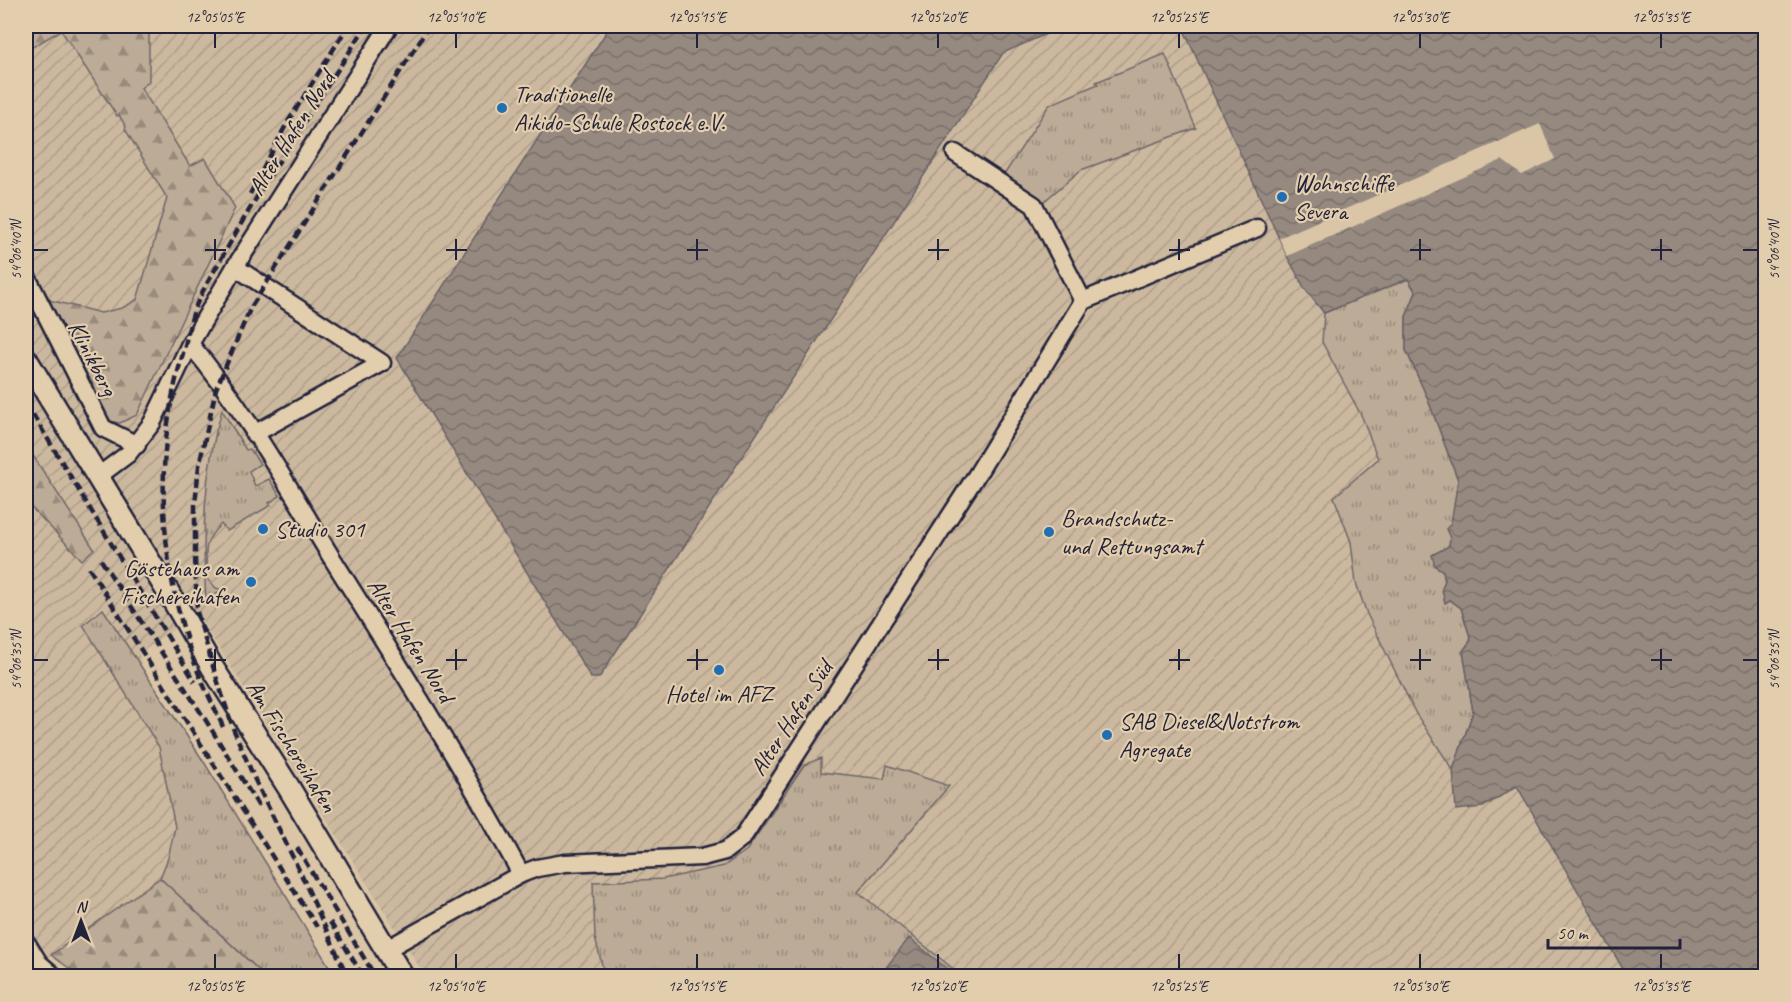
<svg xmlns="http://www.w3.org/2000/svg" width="1791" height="1002" viewBox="0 0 1791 1002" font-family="Caveat,sans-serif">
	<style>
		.industrial { fill: url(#industrial-furrows) }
		.grass { fill: url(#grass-tufts); stroke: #6f6668; stroke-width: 1.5 }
		.forest { fill: url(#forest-firs); stroke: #6f6668; stroke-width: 1.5 }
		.water { fill: url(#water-waves); stroke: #686064; stroke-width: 1.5 }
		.pier { fill: #dac6a7 }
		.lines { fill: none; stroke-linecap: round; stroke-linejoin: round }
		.minor-casing { stroke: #22223b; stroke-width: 21 }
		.tertiary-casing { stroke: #22223b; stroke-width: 26 }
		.minor { stroke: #e2cdac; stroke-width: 16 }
		.tertiary { stroke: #e2cdac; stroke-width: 21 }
		.rail { stroke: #22223b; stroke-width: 4.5; stroke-dasharray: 9 4.5; stroke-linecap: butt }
		.ticks { fill: none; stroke: #22223b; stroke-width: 2 }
		.poi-dot { fill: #1f6fb2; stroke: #e2cdac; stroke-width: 2 }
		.labels { text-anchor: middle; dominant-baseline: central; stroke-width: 4.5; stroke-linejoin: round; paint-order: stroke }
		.poi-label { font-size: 24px; fill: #22223b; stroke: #e2cdac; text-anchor: start }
		.street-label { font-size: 24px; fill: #22223b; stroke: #e2cdac }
		.neatline { fill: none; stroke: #22223b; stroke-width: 2 }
		.ticks-label { font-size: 15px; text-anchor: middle; fill: #22223b }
	</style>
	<defs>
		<pattern id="industrial-furrows" width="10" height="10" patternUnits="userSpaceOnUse" patternTransform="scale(1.5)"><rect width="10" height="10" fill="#cbb89e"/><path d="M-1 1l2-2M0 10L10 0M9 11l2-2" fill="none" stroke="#ae9e89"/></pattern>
		<pattern id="grass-tufts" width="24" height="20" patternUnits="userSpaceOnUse" patternTransform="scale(1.5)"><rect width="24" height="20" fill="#bcab96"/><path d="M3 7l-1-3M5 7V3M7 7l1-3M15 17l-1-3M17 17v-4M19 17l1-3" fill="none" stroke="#988b7c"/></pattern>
		<pattern id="forest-firs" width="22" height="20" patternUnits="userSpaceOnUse" patternTransform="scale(1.5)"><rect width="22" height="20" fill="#bcab96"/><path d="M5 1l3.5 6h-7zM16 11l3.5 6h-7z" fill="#988b7c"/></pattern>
		<pattern id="water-waves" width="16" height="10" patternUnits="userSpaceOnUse" patternTransform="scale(1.5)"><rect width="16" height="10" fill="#968980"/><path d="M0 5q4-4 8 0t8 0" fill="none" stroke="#7a706a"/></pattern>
	</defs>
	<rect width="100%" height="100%" fill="#dac6a7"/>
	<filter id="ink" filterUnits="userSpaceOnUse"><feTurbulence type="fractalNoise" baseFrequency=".0167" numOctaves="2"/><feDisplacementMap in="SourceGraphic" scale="12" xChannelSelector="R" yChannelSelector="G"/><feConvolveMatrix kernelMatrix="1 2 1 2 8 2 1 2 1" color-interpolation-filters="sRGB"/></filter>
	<g filter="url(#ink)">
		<polygon class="industrial" points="26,26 610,26 397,358 591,677 599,678 1004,52 1064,26 1182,26 1287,256 1305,289 1324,313 1322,342 1362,417 1379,459 1334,497 1351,542 1356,583 1416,714 1453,770 1456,810 1483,807 1516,786 1627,976 962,976 858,892 948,786 887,766 884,779 820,772 821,758 747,850 724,866 663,879 594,882 595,938 605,976 425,976 197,613 139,654 175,827 168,858 160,878 39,963 26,942"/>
		<g class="grass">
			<polygon points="1165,54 1196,128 1081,170 1042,203 1002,178 1049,105 1098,84 1096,82"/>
			<polygon points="1408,279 1416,293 1406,317 1406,350 1427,397 1458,480 1449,546 1443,571 1445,580 1442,589 1445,602 1450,600 1461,608 1471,640 1463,651 1473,712 1453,770 1416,714 1367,614 1356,583 1351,542 1334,497 1378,459 1362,417 1322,342 1324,313"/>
			<path d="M222,410L246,450L250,449L260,464L249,471L255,486L269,479L280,496L269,503L271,505L227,531L221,524C201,543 206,554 208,580L216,588L223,590L206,600C202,535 203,472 222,410Z"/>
			<polygon points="103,609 204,762 335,976 265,976 160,878 168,858 175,827 159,747 83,625"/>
			<polygon points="821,758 821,772 884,779 887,765 949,786 858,892 962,976 605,976 595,938 593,882 663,879 724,866 747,850 804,765"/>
		</g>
		<g class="forest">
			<polygon points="26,26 149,26 149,81 141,88 190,166 205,158 235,208 137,415 120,423 108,421 41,298 101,313 122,308 137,300 167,198 125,129 126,127 119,115 117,116 61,30 26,51"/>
			<polygon points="26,445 94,549 82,560 26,502"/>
			<polygon points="160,878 265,976 80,976 51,955"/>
		</g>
		<g class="water">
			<polygon points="610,26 1064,26 1003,53 599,678 591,678 397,358"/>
			<polygon points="1182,26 1765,26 1765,976 1627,976 1517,786 1483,807 1456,810 1453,770 1473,712 1463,651 1471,640 1461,608 1450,600 1445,603 1442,589 1445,580 1443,571 1435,566 1432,555 1449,546 1450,538 1446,529 1451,523 1458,480 1427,397 1406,350 1406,317 1416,292 1408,279 1324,313 1305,289 1287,256"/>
			<polygon points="909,938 955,975 954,976 892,976 884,970"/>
		</g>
		<polygon class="pier" points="1540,124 1555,159 1522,175 1502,160 1287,256 1279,238"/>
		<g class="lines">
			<defs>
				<g id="minor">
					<polyline points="955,153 1034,205 1083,301"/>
					<polyline points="235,267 382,363 254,434"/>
					<polyline points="26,275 103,428 137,445"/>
					<path d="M190,344C244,408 286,483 330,555C396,660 462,765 521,874"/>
					<polyline points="97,477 128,454 152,423 190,344 235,267 389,26"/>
					<polyline points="26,942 39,963 54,976"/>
					<polyline points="387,949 521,874 537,868 565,863 702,857 725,851 743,837 978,473 1083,301 1257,228"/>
				</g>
				<polyline id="tertiary" points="26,359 179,610 214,670 289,788 402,976"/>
			</defs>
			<use href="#minor" class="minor-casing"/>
			<use href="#tertiary" class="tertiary-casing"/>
			<use href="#minor" class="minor"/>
			<use href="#tertiary" class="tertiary"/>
			<g class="rail">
				<polyline points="250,194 286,125 348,26"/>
				<polyline points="26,403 195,682"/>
				<polyline points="101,560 205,719 261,810"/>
				<polyline points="89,568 317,927"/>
				<path d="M223,727C214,706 203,686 195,664C159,567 153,456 182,357C187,339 190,318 198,301C207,282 219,263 229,245C271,170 320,98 366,26"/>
				<polyline points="297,848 375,976"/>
				<polyline points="330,922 363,976"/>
				<polyline points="344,969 301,874 255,780 233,728 214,670 197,612 195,557 195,504 199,466 216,389 250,309 429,26"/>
			</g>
		</g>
	</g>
	<path class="ticks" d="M215,33V48M456,33V48M697,33V48M938,33V48M1179,33V48M1420,33V48M1661,33V48M215,239V260M456,239V260M697,239V260M938,239V260M1179,239V260M1420,239V260M1661,239V260M33,250H48M205,250H226M446,250H467M687,250H708M928,250H949M1169,250H1190M1410,250H1431M1651,250H1672M1743,250H1758M215,649V670M456,649V670M697,649V670M938,649V670M1179,649V670M1420,649V670M1661,649V670M33,660H48M205,660H226M446,660H467M687,660H708M928,660H949M1169,660H1190M1410,660H1431M1651,660H1672M1743,660H1758M215,954V969M456,954V969M697,954V969M938,954V969M1179,954V969M1420,954V969M1661,954V969"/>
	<g class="poi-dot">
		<circle cx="502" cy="108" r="6"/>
		<circle cx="1282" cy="197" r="6"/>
		<circle cx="263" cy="529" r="6"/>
		<circle cx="1049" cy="532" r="6"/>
		<circle cx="251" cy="582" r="6"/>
		<circle cx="719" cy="670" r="6"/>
		<circle cx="1107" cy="735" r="6"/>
	</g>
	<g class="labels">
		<g class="poi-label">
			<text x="514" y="94">Traditionelle<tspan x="514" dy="28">Aikido-Schule Rostock e.V.</tspan></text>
			<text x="1294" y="183">Wohnschiffe<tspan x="1294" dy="28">Severa</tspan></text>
			<text x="1061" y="518">Brandschutz-<tspan x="1061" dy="28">und Rettungsamt</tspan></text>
			<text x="275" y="529">Studio 301</text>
			<text x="239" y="568" text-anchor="end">Gästehaus am<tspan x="239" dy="28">Fischereihafen</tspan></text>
			<text x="719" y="694" text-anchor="middle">Hotel im AFZ</text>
			<text x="1119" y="721">SAB Diesel&amp;Notstrom<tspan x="1119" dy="28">Agregate</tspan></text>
		</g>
		<g class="street-label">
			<text transform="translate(291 133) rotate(-58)">Alter Hafen Nord</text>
			<text transform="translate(93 358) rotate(63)">Klinikberg</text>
			<text transform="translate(411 640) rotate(58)">Alter Hafen Nord</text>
			<text transform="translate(791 718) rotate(-57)">Alter Hafen Süd</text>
			<text transform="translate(292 746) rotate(58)">Am Fischereihafen</text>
		</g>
	</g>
	<rect width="1791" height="1002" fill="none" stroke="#e2cdac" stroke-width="66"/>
	<g transform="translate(81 921)" stroke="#e2cdac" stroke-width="4.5" paint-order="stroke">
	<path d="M0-4.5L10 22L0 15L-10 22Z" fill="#22223b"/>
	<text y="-9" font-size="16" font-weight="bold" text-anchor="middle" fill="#22223b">N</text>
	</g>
	<path d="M1548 939v9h132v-9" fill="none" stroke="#22223b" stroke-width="3"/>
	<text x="1557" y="939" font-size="18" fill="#22223b" stroke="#e2cdac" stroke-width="4.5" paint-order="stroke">50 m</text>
	<rect x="33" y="33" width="1725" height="936" class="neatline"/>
	<g class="ticks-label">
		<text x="215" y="22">12°05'05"E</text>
		<text x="456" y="22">12°05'10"E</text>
		<text x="697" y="22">12°05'15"E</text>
		<text x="938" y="22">12°05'20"E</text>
		<text x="1179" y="22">12°05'25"E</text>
		<text x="1420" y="22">12°05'30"E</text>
		<text x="1661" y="22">12°05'35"E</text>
		<text transform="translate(16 250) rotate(-90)" y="5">54°06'40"N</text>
		<text transform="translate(1774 250) rotate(-90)" y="5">54°06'40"N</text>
		<text transform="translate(16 660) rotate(-90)" y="5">54°06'35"N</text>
		<text transform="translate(1774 660) rotate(-90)" y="5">54°06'35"N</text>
		<text x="215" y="991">12°05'05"E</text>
		<text x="456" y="991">12°05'10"E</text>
		<text x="697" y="991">12°05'15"E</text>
		<text x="938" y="991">12°05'20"E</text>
		<text x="1179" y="991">12°05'25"E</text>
		<text x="1420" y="991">12°05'30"E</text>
		<text x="1661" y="991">12°05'35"E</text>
	</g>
</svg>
